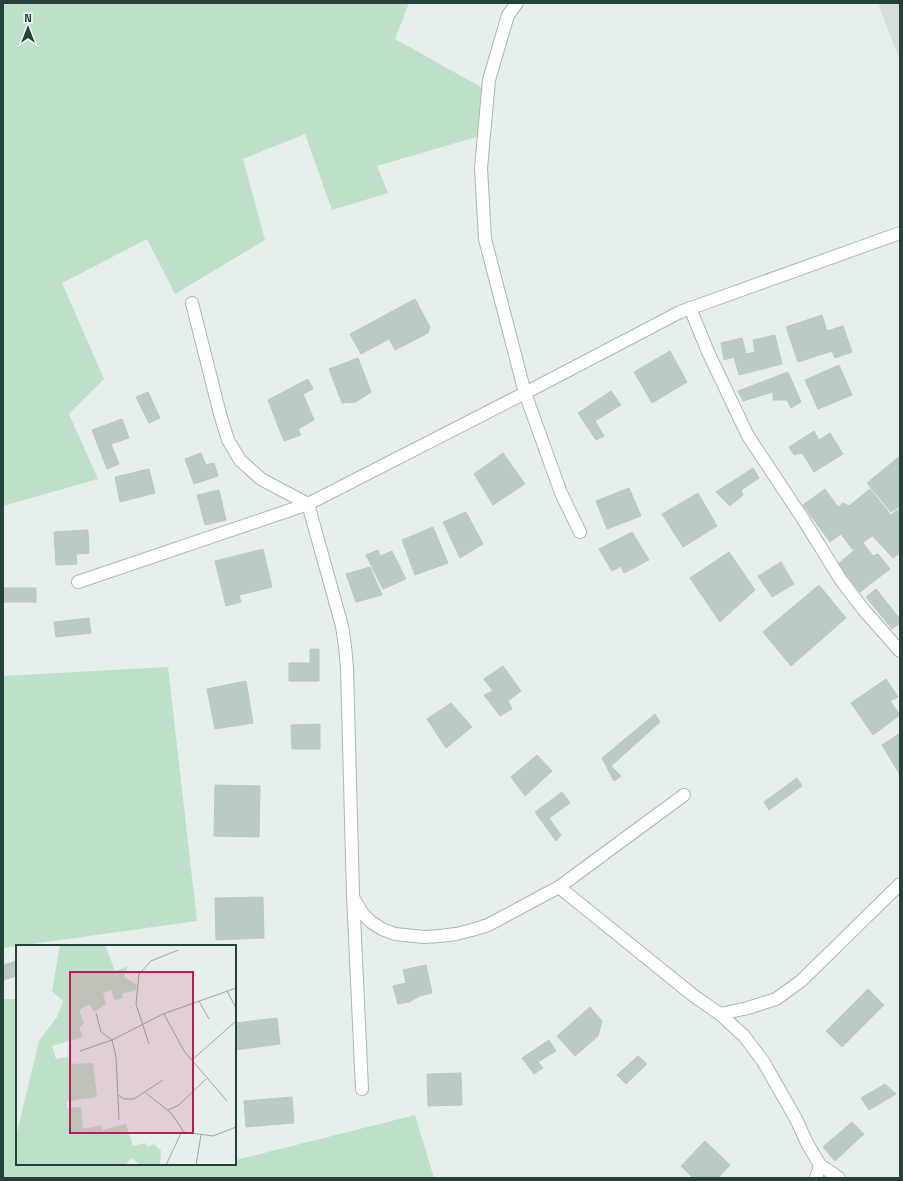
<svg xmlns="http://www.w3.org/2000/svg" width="903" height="1181" viewBox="0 0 903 1181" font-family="'Titillium Web',sans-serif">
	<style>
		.built { fill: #d4dfda }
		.green { fill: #bfe0c8 }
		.building { fill: #bbcac4; stroke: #b8c9c2 }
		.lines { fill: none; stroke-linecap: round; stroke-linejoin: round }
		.minor-casing { stroke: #a8b8b2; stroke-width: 14 }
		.minor { stroke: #fff; stroke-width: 12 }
		.inset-road { fill: none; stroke: #98aaa4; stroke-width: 1 }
		.view { fill: #c2185b; fill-opacity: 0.15; stroke: #c2185b; stroke-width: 2 }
		.inset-edge { fill: none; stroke: #24423a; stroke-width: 2 }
	</style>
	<rect width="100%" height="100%" fill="#e6efeb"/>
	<polygon class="built" points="878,3 900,3 900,61"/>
	<g class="green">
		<polygon points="3,3 409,3 395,39 495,95 483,135 377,166 388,193 332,210 305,134 243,159 265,240 175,294 147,239 62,283 104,379 69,414 98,479 3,506"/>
		<polygon points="168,667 197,921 3,948 3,676"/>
		<polygon points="3,999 17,999 17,1164 235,1164 235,1125 237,1125 236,1160 415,1115 434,1178 3,1178"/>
	</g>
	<g class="building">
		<polygon points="415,299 430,327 428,333 395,350 389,339 361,354 350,334"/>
		<polygon points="822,315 827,331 843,326 852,352 835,358 832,351 798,362 786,327"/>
		<polygon points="775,335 782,364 739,375 734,357 724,360 721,343 742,338 746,354 755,352 753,340"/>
		<polygon points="670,351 687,382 652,403 634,372"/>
		<polygon points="358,358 371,392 356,402 342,403 329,369"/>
		<polygon points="839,365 852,395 818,409 805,380"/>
		<polygon points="788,372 801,402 791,408 787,400 773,400 773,392 743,401 738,391"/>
		<polygon points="308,379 313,389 303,394 314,420 298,429 301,435 284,441 268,400"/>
		<polygon points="611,391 621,405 595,421 604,436 596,440 578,413"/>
		<polygon points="148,392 160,418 149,423 136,397"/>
		<polygon points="122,419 129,438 111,444 119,464 107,469 92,430"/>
		<polygon points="814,431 819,440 830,433 843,454 814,472 802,453 794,455 789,447"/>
		<polygon points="201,453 206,465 214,463 218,476 194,484 185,459"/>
		<polygon points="503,453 525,484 493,505 474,474"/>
		<polygon points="900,456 900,506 891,512 867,483"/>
		<polygon points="753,468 759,478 741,490 743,495 730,506 716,492"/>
		<polygon points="149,469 155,493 120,502 115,477"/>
		<polygon points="629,488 641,516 607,529 596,501"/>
		<polygon points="825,489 838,507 843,503 849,506 870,489 891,515 869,532 872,536 853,550 841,534 830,542 803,505"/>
		<polygon points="219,490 226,520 205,525 197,495"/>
		<polygon points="698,493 717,526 683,547 662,514"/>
		<polygon points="900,508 900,553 893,558 869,532"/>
		<polygon points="466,512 483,544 460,558 443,522"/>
		<polygon points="433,527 448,563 415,575 402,540"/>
		<polygon points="88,530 89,553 76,554 77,564 56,565 54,532"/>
		<polygon points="632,532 649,560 624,573 621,566 612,571 599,549"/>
		<polygon points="863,543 873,556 878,554 890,569 860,592 838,564"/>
		<polygon points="263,549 272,587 239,595 241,602 226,606 215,561"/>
		<polygon points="378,550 380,556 392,551 406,579 383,589 366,555"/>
		<polygon points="729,552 755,590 720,622 690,578"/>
		<polygon points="781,562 794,584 772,597 758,576"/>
		<polygon points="370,567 382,595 356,602 346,574"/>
		<polygon points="819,585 846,618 791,666 763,632"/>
		<rect x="3" y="588" width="33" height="14"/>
		<polygon points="876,589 900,619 900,623 892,629 866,597"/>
		<polygon points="89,618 91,633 56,637 54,622"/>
		<polygon points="310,649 319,649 319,681 289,681 289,663 310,663"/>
		<polygon points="503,666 521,691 508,701 512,709 500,716 484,695 493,691 484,679"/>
		<polygon points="886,679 898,697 890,701 900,715 873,735 851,703"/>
		<polygon points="246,681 253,723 215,729 207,689"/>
		<polygon points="451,703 472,727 446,748 427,719"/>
		<polygon points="655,714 660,722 611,766 621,776 614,781 602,758"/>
		<polygon points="320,724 320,749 292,749 291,725"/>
		<polygon points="900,733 900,775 882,745"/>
		<polygon points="537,755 552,771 525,796 511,777"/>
		<polygon points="797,778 802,786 769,810 764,802"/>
		<polygon points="215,785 260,786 259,837 214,836"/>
		<polygon points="562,792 570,803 549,818 561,835 556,841 535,812"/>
		<polygon points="263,897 264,938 216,940 215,898"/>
		<polygon points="17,961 17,976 3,980 3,965"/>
		<polygon points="426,965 432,993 420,996 409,1002 398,1004 393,986 406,983 403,970"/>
		<polygon points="868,989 884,1005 842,1047 826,1031"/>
		<polygon points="590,1007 602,1021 598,1036 575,1056 557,1036"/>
		<polygon points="277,1018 280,1044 235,1050 235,1023"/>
		<polygon points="549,1040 556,1051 538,1062 543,1068 534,1074 522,1058"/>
		<polygon points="638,1056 647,1064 626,1084 617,1075"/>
		<polygon points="461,1073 462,1105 428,1106 427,1074"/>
		<polygon points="885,1084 896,1094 869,1110 861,1098"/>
		<polygon points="292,1097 294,1123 246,1127 244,1101"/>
		<polygon points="852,1122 864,1134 835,1161 823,1147"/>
		<polygon points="705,1141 730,1165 718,1178 693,1178 681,1166"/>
	</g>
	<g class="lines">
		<defs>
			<g id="minor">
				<polyline points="517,3 508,15 489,80 481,168 485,239 525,393 561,493 580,532"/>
				<polyline points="192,303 220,414 228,440 240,460 261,479 308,504 342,626 345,646 347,668 353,894 362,1089"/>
				<polyline points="690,308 708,352 748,436 803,519 841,580 863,609 900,651"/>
				<polyline points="78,582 308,504 525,393 680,312 900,233"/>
				<polyline points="559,887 694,996 720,1014 744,1036 763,1061 796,1119 807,1143 820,1165 839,1178"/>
				<polyline points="354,899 363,914 371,922 382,929 395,934 424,937 440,936 456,934 472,930 488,925 559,887 684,795"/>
				<polyline points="720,1014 748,1008 776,999 801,981 900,884"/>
				<polyline points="816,1178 820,1165"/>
			</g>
		</defs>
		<use href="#minor" class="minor-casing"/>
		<use href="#minor" class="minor"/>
	</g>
	<g transform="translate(16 945)">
		<rect width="220" height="220" fill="#e6efeb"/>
		<path d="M44,0H89L99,26L112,21L108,32L121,40L120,45L106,49L107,53L99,55L95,45L87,48L90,59L78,67L74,59L63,65L68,78L63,83L67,92L36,101L40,114L52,112L53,119L77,118L81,152L51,156V163L65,162L67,184L86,180V185L110,179L117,201L129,198L132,202L138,199L145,206L144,220H124L116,213L109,220H0V191L23,96L41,72L47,56L36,46Z" fill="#bfe0c8"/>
		<path class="inset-road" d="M211,46L220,63M183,56L193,74M80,68L85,87L96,95L100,112L103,175M148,69L168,106L211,156M133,99L120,59L123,29L135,16L162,5M64,106L96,95L147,69L220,43M176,115L220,76M130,148L155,168L168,187L197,191L220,182M102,150L108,154H118L147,135M152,165L163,160L190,134M150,220L166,186M180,220L185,190"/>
		<path class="view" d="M54,27H177V188H54Z"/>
		<rect width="220" height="220" class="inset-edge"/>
	</g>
	<rect width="903" height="1181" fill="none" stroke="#24423a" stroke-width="8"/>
	<g transform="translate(28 28)" stroke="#f7fbf9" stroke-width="3" paint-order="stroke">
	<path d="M0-3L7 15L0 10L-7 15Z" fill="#24423a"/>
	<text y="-6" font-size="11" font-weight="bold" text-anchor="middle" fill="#24423a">N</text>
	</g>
</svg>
